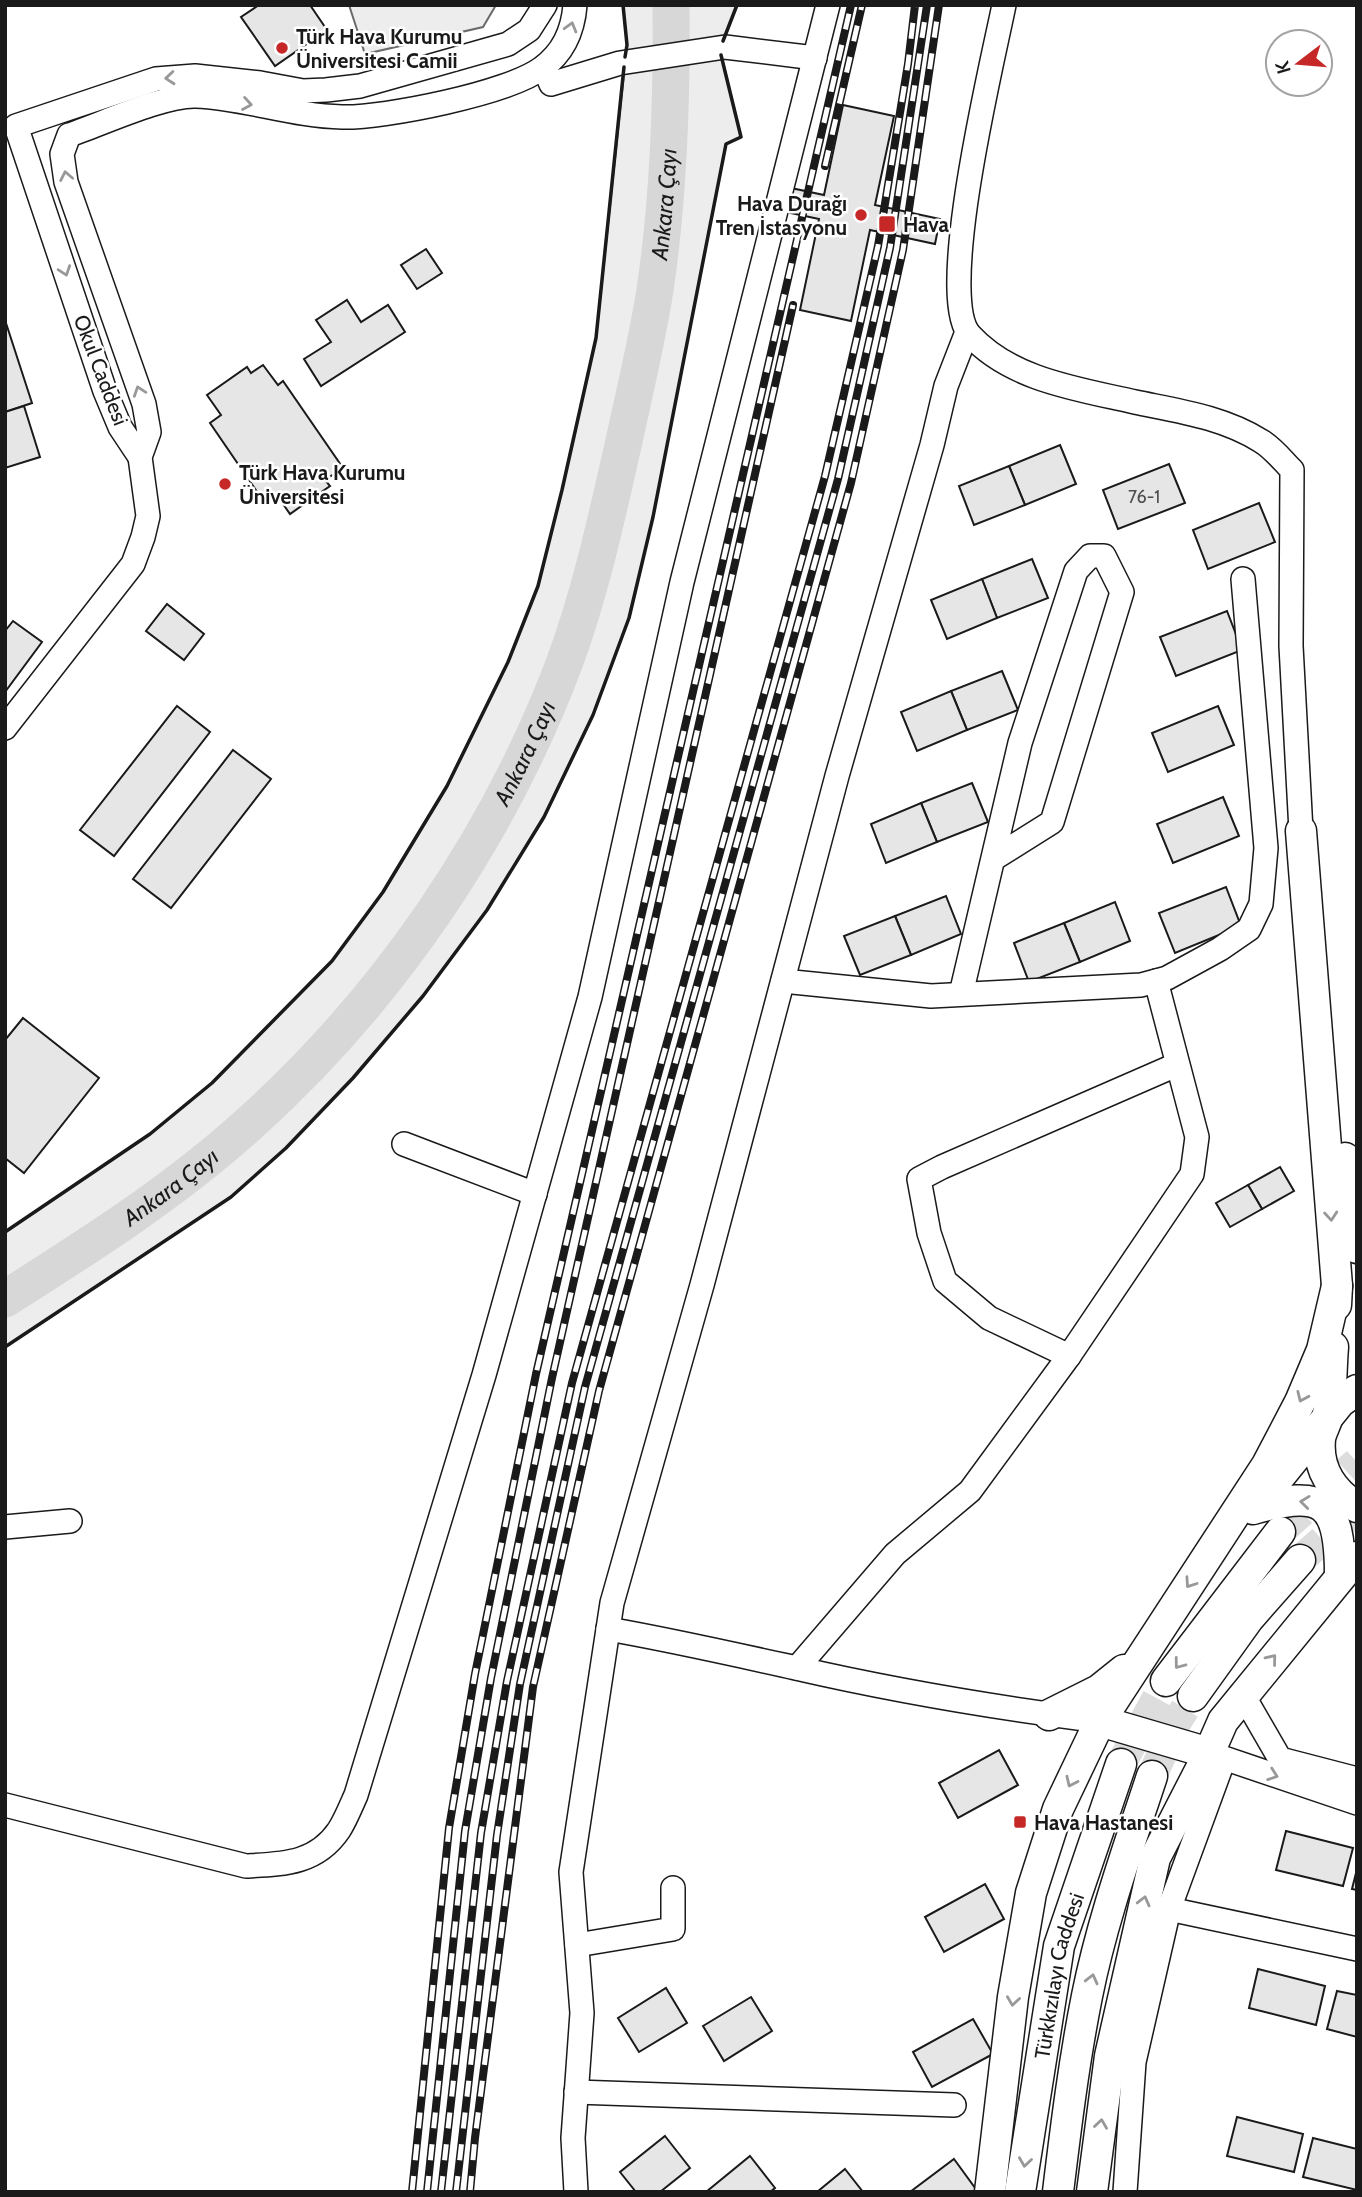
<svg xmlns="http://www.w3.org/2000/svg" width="1362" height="2197" viewBox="0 0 1362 2197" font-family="Cabin,sans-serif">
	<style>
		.built { fill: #ededed; stroke: #6a6a6a; stroke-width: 2 }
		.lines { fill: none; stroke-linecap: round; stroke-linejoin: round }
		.river { stroke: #d7d7d7; stroke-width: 37 }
		.building { fill: #e6e6e6; stroke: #1a1a1a; stroke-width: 2 }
		.major-tunnel { stroke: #ddd; stroke-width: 30; stroke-dasharray: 30 15; stroke-linecap: butt }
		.minor-casing { stroke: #1a1a1a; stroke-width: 26 }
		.major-casing { stroke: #1a1a1a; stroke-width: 33 }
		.minor { stroke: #fff; stroke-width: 23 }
		.major { stroke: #fff; stroke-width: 30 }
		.rail-casing { stroke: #1a1a1a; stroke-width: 8 }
		.rail { stroke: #fff; stroke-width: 5; stroke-dasharray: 16; stroke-linecap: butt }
		.wall { stroke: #1a1a1a; stroke-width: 3.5 }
		.oneway { stroke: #989898 }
		.poi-dot { fill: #c62828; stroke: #fff; stroke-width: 2.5 }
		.labels { text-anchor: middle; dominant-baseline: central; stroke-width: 5; stroke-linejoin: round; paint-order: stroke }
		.number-label { font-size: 18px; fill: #4d4d4d }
		.poi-label { font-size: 21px; font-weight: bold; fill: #1a1a1a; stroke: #fff; text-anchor: start }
		.street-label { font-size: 21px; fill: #1a1a1a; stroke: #fff }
		.water-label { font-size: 23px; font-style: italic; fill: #1a1a1a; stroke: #fff }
	</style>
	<rect width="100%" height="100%" fill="#fff"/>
	<g class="built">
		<polygon points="349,5 496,5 483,27 365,54"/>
		<polygon points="623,5 737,5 720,50 741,137 726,144 653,517 629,618 593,715 544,817 487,910 423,996 353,1078 286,1148 231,1197 5,1347 5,1232 150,1134 212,1083 332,961 383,892 447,786 508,662 538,586 562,490 596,338 627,45"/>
	</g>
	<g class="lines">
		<path class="river" id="s1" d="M5,1299C90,1245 174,1192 249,1124C388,999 498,838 564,664C591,591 607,516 624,441C635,390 647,341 655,290C669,196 672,100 671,5"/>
	</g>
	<g class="building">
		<polygon points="259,5 310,5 327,30 275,66 241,17"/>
		<polygon points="843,105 894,116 875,205 940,219 935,244 870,230 851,321 800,310 819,219 786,212 791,188 824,195"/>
		<polygon points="426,249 442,273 417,289 401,265"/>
		<polygon points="347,300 361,322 388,305 405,332 321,386 304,359 331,342 316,320"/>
		<polygon points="5,320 32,403 5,412"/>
		<polygon points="263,365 278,385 283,381 343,468 325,480 330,486 290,514 276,494 264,502 210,423 221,415 207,395 247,367 251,373"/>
		<polygon points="24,406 40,457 5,468 5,412"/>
		<polygon points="1060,445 1076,484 1025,505 1009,466"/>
		<polygon points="1169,464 1185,503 1118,529 1103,490"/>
		<polygon points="1009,466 1025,505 974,525 959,486"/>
		<polygon points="1259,503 1275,542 1208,569 1193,530"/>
		<polygon points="1032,559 1048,598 997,618 982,579"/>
		<polygon points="982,579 997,618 947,639 931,600"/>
		<polygon points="167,604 204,634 184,660 146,631"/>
		<polygon points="1227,611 1242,650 1176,676 1160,637"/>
		<polygon points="13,621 42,642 5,692 5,631"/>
		<polygon points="1002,671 1018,710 967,730 951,691"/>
		<polygon points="951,691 967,730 917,751 901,712"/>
		<polygon points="177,706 210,732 114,856 80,830"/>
		<polygon points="1218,706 1234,745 1168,772 1152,733"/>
		<polygon points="233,750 271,779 171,908 133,879"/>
		<polygon points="972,783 988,822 937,842 921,803"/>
		<polygon points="1223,797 1239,836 1173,863 1157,824"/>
		<polygon points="921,803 937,842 886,863 871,824"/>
		<polygon points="1226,887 1241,926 1175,953 1159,913"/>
		<polygon points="946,896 961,934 911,955 895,916"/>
		<polygon points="1115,902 1130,941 1080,962 1064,923"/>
		<polygon points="895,916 911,955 860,975 844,936"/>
		<polygon points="1064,923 1080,962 1029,982 1014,943"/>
		<polygon points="23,1018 99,1078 24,1173 5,1158 5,1040"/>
		<polygon points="1280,1167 1294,1191 1262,1209 1248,1185"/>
		<polygon points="1248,1185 1262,1209 1230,1227 1216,1203"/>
		<polygon points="999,1750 1018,1785 958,1818 939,1783"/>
		<polygon points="1286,1831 1353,1848 1343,1886 1276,1870"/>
		<polygon points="1357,1869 1357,1890 1352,1889"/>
		<polygon points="985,1884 1004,1919 944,1952 925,1917"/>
		<polygon points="1258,1969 1325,1986 1316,2025 1249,2008"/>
		<polygon points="666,1988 687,2023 639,2052 618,2018"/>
		<polygon points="1337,1991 1357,1995 1357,2037 1327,2029"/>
		<polygon points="751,1997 772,2031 724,2061 703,2026"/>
		<polygon points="973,2019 993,2054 932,2087 913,2052"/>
		<polygon points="1237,2117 1303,2134 1294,2172 1227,2156"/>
		<polygon points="665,2136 690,2168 660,2192 636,2192 620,2172"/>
		<polygon points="1313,2138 1357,2149 1357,2190 1303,2177"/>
		<polygon points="750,2156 775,2188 770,2192 706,2192"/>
		<polygon points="954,2159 978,2192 910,2192"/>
		<polygon points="845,2169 863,2192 817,2192"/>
	</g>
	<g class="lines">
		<g class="major-tunnel">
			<polyline points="1280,1532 1357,1462"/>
			<polyline points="1300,1560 1352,1514"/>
			<polyline points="1121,1764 1166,1681"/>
			<polyline points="1152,1776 1176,1723 1193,1696"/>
		</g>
		<defs>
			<g id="minor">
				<path d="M1004,5C993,60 935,297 970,335C1011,380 1078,389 1135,402C1178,411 1223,417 1261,441C1273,448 1283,461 1292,470L1291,646L1301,831"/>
				<polyline points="544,67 551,84 620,63 725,47 815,58"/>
				<polyline points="140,457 120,427 105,391 16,126 156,79 195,76 260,83 303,91 326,90 360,86 508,44 529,30 545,5"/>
				<path d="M5,728L133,564L143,537L148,516L140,457L149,432L144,404L66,182L62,154L69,135C102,124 163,95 196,96C245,98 293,116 342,117C385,118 509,93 542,68C563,53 573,31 575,5"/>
				<polyline points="783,981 931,996 1141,985 1167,978 1220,949 1249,929 1261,904 1266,848 1243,579"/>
				<polyline points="961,994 1020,743 1076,571 1090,556 1104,556 1122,592 1052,822 993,859"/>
				<polyline points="404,1144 535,1194"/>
				<polyline points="1069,1356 989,1318 945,1281 929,1233 919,1179 942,1167 1176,1065"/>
				<polyline points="5,1527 70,1521"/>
				<path d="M608,1629C671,1640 733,1654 796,1668C896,1691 998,1708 1100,1721"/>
				<polyline points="797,1668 895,1554 970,1491 1069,1356 1192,1174 1197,1137 1156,981"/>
				<polyline points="1243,1695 1280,1759 1357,1779"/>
				<polyline points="1212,1754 1357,1803"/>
				<path d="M5,1805L246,1866C283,1864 316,1864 339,1830C346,1819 351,1806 356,1795L484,1375L590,997L682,582L828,5"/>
				<polyline points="1169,1909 1357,1949"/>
				<polyline points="577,1945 673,1929 673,1888"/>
				<polyline points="576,2092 954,2105"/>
				<polyline points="576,2192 573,2138 582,2013 571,1872 612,1603 702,1285 837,776 932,445 946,386 967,332"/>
				<polyline points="1125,2192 1134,2062 1169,1909 1224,1759"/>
			</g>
			<g id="major">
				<polyline points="1301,831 1337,1286 1336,1305"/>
				<polyline points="1345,1158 1357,1248"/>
				<path d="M1333,1347C1331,1370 1332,1396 1327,1419C1325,1426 1321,1432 1320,1439C1317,1470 1333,1492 1357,1507"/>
				<polyline points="1267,1492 1340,1402 1357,1390"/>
				<path d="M1253,1509C1323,1489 1340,1501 1340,1575"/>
				<polyline points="1166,1681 1280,1532"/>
				<polyline points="1193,1696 1249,1618 1300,1560"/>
				<polyline points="1049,1715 1099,1690 1124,1670"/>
				<polyline points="1100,1721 1209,1753"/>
				<polyline points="990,2192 1013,1997 1031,1893 1058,1809 1100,1721 1267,1465 1300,1402 1322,1350 1337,1286"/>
				<path id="s2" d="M1020,2192L1059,1946L1121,1764"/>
				<path d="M1058,2192C1066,2126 1074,2061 1087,1996C1102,1921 1128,1849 1152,1776"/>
				<polyline points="1092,2192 1110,2056 1155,1858 1209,1753 1223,1721 1357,1557"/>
			</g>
		</defs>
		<use href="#minor" class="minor-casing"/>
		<use href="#major" class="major-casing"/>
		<use href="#minor" class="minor"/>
		<use href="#major" class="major"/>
		<defs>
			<g id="rail">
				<polyline points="825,166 862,5"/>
				<polyline points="412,2192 449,1828 475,1674 536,1374 851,5"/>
				<polyline points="427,2192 465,1831 491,1678 552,1378 793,305"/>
				<polyline points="441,2192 481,1833 507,1681 572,1383 825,476 878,246 908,64 915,5"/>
				<polyline points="456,2192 497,1835 520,1684 585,1387 838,479 890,248 927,5"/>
				<polyline points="470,2192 475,2138 533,1687 599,1391 851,483 903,250 939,5"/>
			</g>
		</defs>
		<use href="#rail" class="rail-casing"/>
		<use href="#rail" class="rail"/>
		<g class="wall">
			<polyline points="623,5 627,45 625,57"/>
			<polyline points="723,41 737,5"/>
			<polyline points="5,1232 150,1134 212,1083 269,1025 332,961 383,892 447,786 508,662 538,586 562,490 596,338 624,67"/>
			<polyline points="5,1347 231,1197 286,1148 353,1078 423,996 487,910 544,817 593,715 629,618 653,517 726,144 741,137 721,55"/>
		</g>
	</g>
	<defs><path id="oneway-chevron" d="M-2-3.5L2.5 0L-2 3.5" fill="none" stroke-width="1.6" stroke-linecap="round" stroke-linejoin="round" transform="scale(1.75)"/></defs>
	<g class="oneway">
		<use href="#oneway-chevron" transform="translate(571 27) rotate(-74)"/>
		<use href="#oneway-chevron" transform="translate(170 78) rotate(175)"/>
		<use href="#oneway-chevron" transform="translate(247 104) rotate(10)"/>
		<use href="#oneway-chevron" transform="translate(66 176) rotate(-101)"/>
		<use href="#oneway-chevron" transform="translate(65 271) rotate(71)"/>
		<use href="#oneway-chevron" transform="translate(139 391) rotate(-109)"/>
		<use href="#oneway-chevron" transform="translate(1331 1216) rotate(85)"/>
		<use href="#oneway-chevron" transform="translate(1302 1397) rotate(114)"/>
		<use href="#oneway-chevron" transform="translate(1305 1502) rotate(-173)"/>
		<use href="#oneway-chevron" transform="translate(1190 1583) rotate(124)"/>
		<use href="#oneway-chevron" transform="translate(1272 1659) rotate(-51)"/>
		<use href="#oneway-chevron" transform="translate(1179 1664) rotate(127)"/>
		<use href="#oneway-chevron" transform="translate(1273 1775) rotate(19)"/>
		<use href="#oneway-chevron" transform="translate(1071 1782) rotate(115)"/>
		<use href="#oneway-chevron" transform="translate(1144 1901) rotate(-76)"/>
		<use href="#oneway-chevron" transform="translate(1092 1979) rotate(-76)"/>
		<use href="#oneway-chevron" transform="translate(1013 2001) rotate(98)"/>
		<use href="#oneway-chevron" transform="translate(1101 2124) rotate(-82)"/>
		<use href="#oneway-chevron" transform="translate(1025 2162) rotate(98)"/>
	</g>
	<g class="poi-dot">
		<circle cx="282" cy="48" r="7"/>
		<circle cx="861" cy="215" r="7"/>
		<rect x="878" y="215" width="18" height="18" rx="3.5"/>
		<circle cx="225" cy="484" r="7"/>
		<rect x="1013" y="1815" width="14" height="14" rx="3.5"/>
	</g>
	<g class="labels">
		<g class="number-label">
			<text x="1144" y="497">76-1</text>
		</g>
		<g class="poi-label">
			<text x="296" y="36">Türk Hava Kurumu<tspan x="296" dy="24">Üniversitesi Camii</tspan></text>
			<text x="847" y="203" text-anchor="end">Hava Durağı<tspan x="847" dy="24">Tren İstasyonu</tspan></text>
			<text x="903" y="224">Hava</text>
			<text x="239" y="472">Türk Hava Kurumu<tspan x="239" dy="24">Üniversitesi</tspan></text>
			<text x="1034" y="1822">Hava Hastanesi</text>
		</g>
		<g class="street-label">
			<text transform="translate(101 370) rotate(69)">Okul Caddesi</text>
			<text stroke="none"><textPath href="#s2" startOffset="220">Türkkızılayı Caddesi</textPath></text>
		</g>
		<g class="water-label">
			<text stroke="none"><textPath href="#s1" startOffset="1335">Ankara Çayı</textPath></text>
			<text stroke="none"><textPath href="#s1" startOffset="766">Ankara Çayı</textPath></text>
			<text stroke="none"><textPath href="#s1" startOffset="200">Ankara Çayı</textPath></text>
		</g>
	</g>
	<rect width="1362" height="2197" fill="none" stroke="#1a1a1a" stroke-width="14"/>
	<g transform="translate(1299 63) rotate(254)"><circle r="33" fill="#ffffff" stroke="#a3a3a3" stroke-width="2"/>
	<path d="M0-5L12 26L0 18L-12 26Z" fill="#c62828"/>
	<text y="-10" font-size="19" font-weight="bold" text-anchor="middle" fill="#1a1a1a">K</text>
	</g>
</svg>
